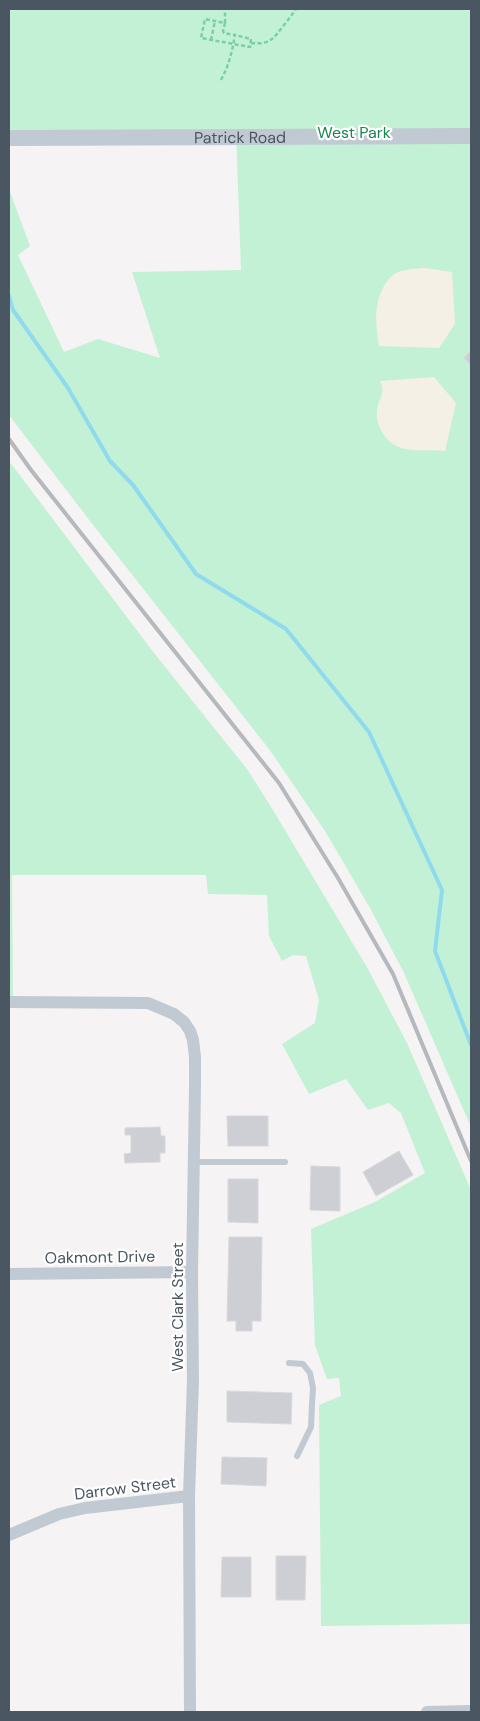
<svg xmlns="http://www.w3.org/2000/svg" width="480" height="1721" viewBox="0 0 480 1721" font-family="'DM Sans',sans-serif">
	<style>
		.green { fill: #c3f1d5 }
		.sand { fill: #f5f0e5 }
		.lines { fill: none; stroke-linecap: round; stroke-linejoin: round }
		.stream { stroke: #90daee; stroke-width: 4 }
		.building { fill: #cdcfd5; stroke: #d7d9de }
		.path { stroke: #7ad0a6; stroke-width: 2.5; stroke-dasharray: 4 2.5; stroke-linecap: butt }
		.service { stroke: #c1cad2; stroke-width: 6 }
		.minor { stroke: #c1cad2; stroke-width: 12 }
		.tertiary { stroke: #c1cad2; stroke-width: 16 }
		.rail { stroke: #b5b8bd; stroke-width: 4 }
		.labels { text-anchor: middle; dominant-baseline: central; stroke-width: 4.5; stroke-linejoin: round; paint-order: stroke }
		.park-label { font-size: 16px; fill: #17864f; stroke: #fff }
		.street-label { font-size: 16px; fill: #4a5661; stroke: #fff }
	</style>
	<rect width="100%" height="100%" fill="#f5f3f3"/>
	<g class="green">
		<polygon points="9,9 471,9 471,1127 404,973 370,908 325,831 269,749 90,521 9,415 9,189 30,246 18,255 64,352 98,339 160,358 132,272 241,270 236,131 9,130"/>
		<polygon points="9,461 154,653 247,769 273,810 368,969 407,1043 471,1190 471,1624 321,1626 319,1405 341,1396 339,1378 327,1379 315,1345 311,1229 375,1202 425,1173 401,1113 389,1103 368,1110 346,1079 309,1094 282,1044 315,1023 319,1000 306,956 293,955 282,961 269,936 267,895 208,894 206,875 12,875 13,996 9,996"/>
	</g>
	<g class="sand">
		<path d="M425,268L452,272L455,324L439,348L379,346C376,324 373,306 384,286C387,281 390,277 394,274C403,269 415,269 425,268Z"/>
		<path d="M434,377L456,403L445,451C422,448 396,457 382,432C378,425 376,418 377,410C379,397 386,394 380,381Z"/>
	</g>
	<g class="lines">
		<polyline class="stream" points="9,296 13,310 68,388 110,461 133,485 196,574 286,629 369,732 442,890 435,951 471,1045"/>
	</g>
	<g class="building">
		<polygon points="471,350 471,365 464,358"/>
		<polygon points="227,1116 268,1116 268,1146 228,1146"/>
		<polygon points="160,1127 161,1136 165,1136 165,1153 160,1153 160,1162 125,1163 124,1154 131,1153 131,1135 125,1135 125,1128"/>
		<polygon points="399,1151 413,1175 376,1196 363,1172"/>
		<polygon points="311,1166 340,1167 340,1211 310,1210"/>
		<polygon points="228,1179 258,1179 258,1223 228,1222"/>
		<polygon points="229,1237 262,1237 261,1321 252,1321 252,1331 236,1331 236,1321 227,1321"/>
		<polygon points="227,1391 292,1393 291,1424 227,1422"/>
		<polygon points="222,1457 267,1458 266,1486 221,1484"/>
		<polygon points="276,1556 306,1556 305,1600 276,1600"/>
		<polygon points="222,1557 251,1557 251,1597 221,1597"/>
	</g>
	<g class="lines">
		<g class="path">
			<polyline points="225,23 225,9"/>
			<polyline points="211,40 215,21"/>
			<path d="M251,43C270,45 273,39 284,25C288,20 292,15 296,9"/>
			<path d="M221,80C229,65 232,52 235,35L224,33L223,31L225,23L205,19L201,38L250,47L251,39L235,35"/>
		</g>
		<g class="service">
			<polyline points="194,1162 285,1162"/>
			<polyline points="289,1363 303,1364 310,1373 313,1388 312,1404 311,1427 297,1456"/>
		</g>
		<g class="minor">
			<polyline points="9,1002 148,1003 174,1014 184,1022 190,1031 193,1040 195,1057 195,1088 192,1272 193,1380 189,1496 190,1712"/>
			<polyline points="9,1274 192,1272"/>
			<polyline points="9,1535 59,1514 85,1508 189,1496"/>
			<polyline points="427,1712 471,1711"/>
		</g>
		<path class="tertiary" id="s1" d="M9,138L471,136"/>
		<polyline class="rail" points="9,439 31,470 279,783 338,878 393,974 471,1161"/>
	</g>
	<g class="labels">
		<g class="park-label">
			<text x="354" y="132">West Park</text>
		</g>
		<g class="street-label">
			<text stroke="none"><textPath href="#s1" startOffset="231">Patrick Road</textPath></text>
			<text transform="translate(100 1257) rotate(-1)">Oakmont Drive</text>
			<text transform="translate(177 1307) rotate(-90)">West Clark Street</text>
			<text transform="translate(125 1488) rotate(-7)">Darrow Street</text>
		</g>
	</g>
	<rect width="480" height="1721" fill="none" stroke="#4a5661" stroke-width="20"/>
</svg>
